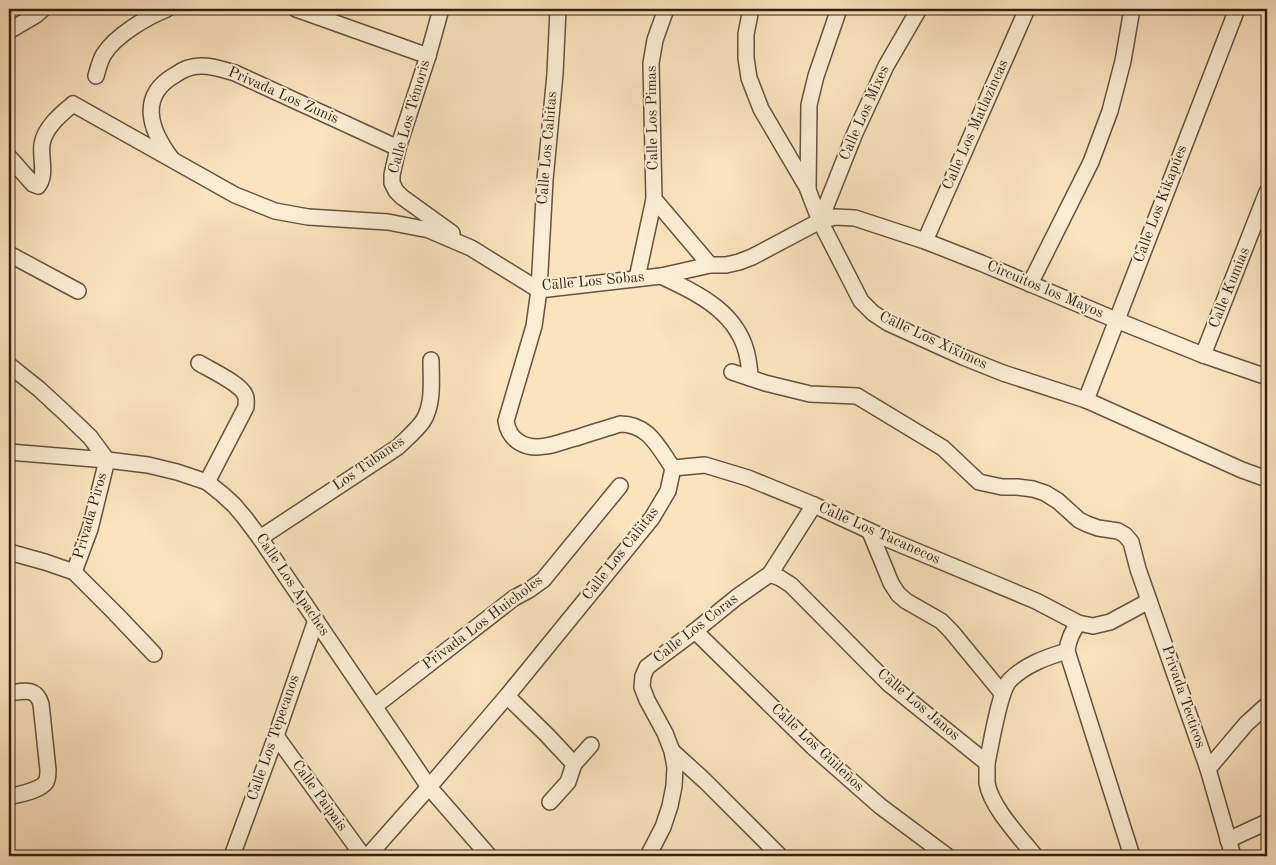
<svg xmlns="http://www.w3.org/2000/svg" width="1276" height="865" viewBox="0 0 1276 865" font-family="'Old Standard TT',serif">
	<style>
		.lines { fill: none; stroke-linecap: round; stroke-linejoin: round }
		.street-casing { stroke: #66523e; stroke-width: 18 }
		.street { stroke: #fcedd5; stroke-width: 15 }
		.labels { text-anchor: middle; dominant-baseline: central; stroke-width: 4; stroke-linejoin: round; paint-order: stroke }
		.street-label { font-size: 15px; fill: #342113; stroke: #fcedd5 }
	</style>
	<rect width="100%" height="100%" fill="#fbe3bf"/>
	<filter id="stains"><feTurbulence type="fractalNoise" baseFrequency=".004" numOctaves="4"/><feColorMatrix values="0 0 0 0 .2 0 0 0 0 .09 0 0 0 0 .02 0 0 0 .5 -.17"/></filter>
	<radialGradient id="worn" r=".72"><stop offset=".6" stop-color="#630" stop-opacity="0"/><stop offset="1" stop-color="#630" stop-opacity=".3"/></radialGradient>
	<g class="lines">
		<defs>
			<g id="street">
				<polyline points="296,9 428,56"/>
				<polyline points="441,9 428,56 398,148 392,175 392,183 396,191 402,197 452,233"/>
				<polyline points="666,9 655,40 651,63 654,199 710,265"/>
				<polyline points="751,9 746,34 746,58 749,78 761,109 808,189"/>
				<polyline points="839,9 816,76 809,105 808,190 820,221 861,301 873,313 888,323 963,357 1003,373 1086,400 1242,470 1267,479"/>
				<polyline points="9,31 36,15 43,9"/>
				<path d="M96,76C98,69 100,60 104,54C116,35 147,17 167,9"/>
				<path d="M9,157L33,184L38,186C47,175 40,157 42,144C45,127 61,114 73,104L235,195L275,211L308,217L388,222L429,230L471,248L539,290L661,276L710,265H726L739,262L752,257L820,221L835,217L855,218L925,241L981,263L1116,320L1203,355L1267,377"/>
				<path d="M171,158C150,130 138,96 175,75C182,70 191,66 200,66C212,65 224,70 235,73L398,148"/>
				<polyline points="820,221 855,133 886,66 919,9"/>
				<polyline points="925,241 1027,9"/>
				<polyline points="9,254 78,291"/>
				<path d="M661,276C699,294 740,313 748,359C749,365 750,371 750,378"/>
				<polyline points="637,278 654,199"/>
				<polyline points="1030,284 1091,162 1110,111 1123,61 1132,9"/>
				<polyline points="1203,355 1267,192"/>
				<path d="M199,363C209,369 241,384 245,395C247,398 246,403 246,407L207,482"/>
				<polyline points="9,365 39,389 65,413 90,437 107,460 90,529 74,572"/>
				<polyline points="732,372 765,383 810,394 857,396 943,448 979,482 1002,487 1017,487 1033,489 1045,493 1058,501 1079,520 1087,524 1098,528 1118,531 1125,535 1131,542 1138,569 1208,769 1233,856"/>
				<polyline points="1086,400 1237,9"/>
				<polyline points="9,452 107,460 148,465 177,472 207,482 222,494 234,505 245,518 260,538 429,787 489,856"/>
				<polyline points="673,468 705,465 748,478 814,505 885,538 1036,601 1078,623 1093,626 1110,622 1149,601"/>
				<polyline points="870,532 891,583 898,594 906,601 941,621 951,631 1002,693"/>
				<path d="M260,538L398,447C406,439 416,431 423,421C434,404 431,379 431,360"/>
				<polyline points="9,552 45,562 74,572 116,614 154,654"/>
				<path d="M770,574L780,578L791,585L889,684L987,763C987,769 987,776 987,783C991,807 1020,837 1035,856"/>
				<path d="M1078,623C1072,633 1068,640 1067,651L1132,856"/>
				<polyline points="695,631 813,747 880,806 947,856"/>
				<path d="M9,693C24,691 36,687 41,704L48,770C48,774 48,778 46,782C40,791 19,794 9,797"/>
				<polyline points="507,696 547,735 574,764 568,782 550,802"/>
				<polyline points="375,706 514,598 529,590 543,580 620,486"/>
				<polyline points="276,736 363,856"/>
				<polyline points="672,751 705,781 780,856"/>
				<path d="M987,763C991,745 999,693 1009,681C1024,665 1047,657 1067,651"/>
				<polyline points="574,764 591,745"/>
				<polyline points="1208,769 1246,724 1267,705"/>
				<polyline points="1228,840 1267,822"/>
				<polyline points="232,856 276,736 316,620"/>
				<path d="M368,856L429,787L507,696L652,518L668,491L673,468C658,447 649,424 620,424C605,429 590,433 576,438C566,440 556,445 546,446C526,450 509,441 506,421L534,326L539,290L545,180L555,74L558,9"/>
				<polyline points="648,856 663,827 670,806 674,786 675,767 672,751 665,733 647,700 642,687 643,676 647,667 695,631 737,597 770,574 814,505"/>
			</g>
		</defs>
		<use href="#street" class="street-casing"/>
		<use href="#street" class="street"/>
	</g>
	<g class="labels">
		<g class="street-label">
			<text transform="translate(283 96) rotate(24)">Privada Los Zunis</text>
			<text transform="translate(865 113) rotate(-66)">Calle Los Mixes</text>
			<text transform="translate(410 117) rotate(-74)">Calle Los Témoris</text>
			<text transform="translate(653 118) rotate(-91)">Calle Los Pimas</text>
			<text transform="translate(976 125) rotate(-66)">Calle Los Matlazincas</text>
			<text transform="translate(548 148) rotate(-85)">Calle Los Cahitas</text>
			<text transform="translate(1161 204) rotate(-69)">Calle Los Kikapúes</text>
			<text transform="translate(593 282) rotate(-5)">Calle Los Sobas</text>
			<text transform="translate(1230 288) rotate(-68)">Calle Kumias</text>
			<text transform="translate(1045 290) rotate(23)">Circuitos los Mayos</text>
			<text transform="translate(933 341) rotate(25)">Calle Los Xiximes</text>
			<text transform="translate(369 464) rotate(-35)">Los Tubanes</text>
			<text transform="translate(91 516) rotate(-74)">Privada Piros</text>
			<text transform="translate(879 534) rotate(24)">Calle Los Tacanecos</text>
			<text transform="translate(621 554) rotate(-52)">Calle Los Cahitas</text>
			<text transform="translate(292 585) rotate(56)">Calle Los Apaches</text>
			<text transform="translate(483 623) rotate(-37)">Privada Los Huicholes</text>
			<text transform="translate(696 629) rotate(-38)">Calle Los Coras</text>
			<text transform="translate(1183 697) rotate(71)">Privada Tecticos</text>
			<text transform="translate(918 705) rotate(40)">Calle Los Janos</text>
			<text transform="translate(274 738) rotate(-71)">Calle Los Tepecanos</text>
			<text transform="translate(817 748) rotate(43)">Calle Los Guileños</text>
			<text transform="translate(319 796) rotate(54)">Calle Paipais</text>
		</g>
	</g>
	<rect width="1276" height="865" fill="none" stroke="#fbe3bf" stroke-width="30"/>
	<rect x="10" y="10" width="1256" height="845" fill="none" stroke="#342113" stroke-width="2.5"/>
	<rect x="15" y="15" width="1246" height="835" fill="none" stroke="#342113"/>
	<rect width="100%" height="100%" filter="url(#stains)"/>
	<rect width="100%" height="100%" fill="url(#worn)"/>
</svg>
